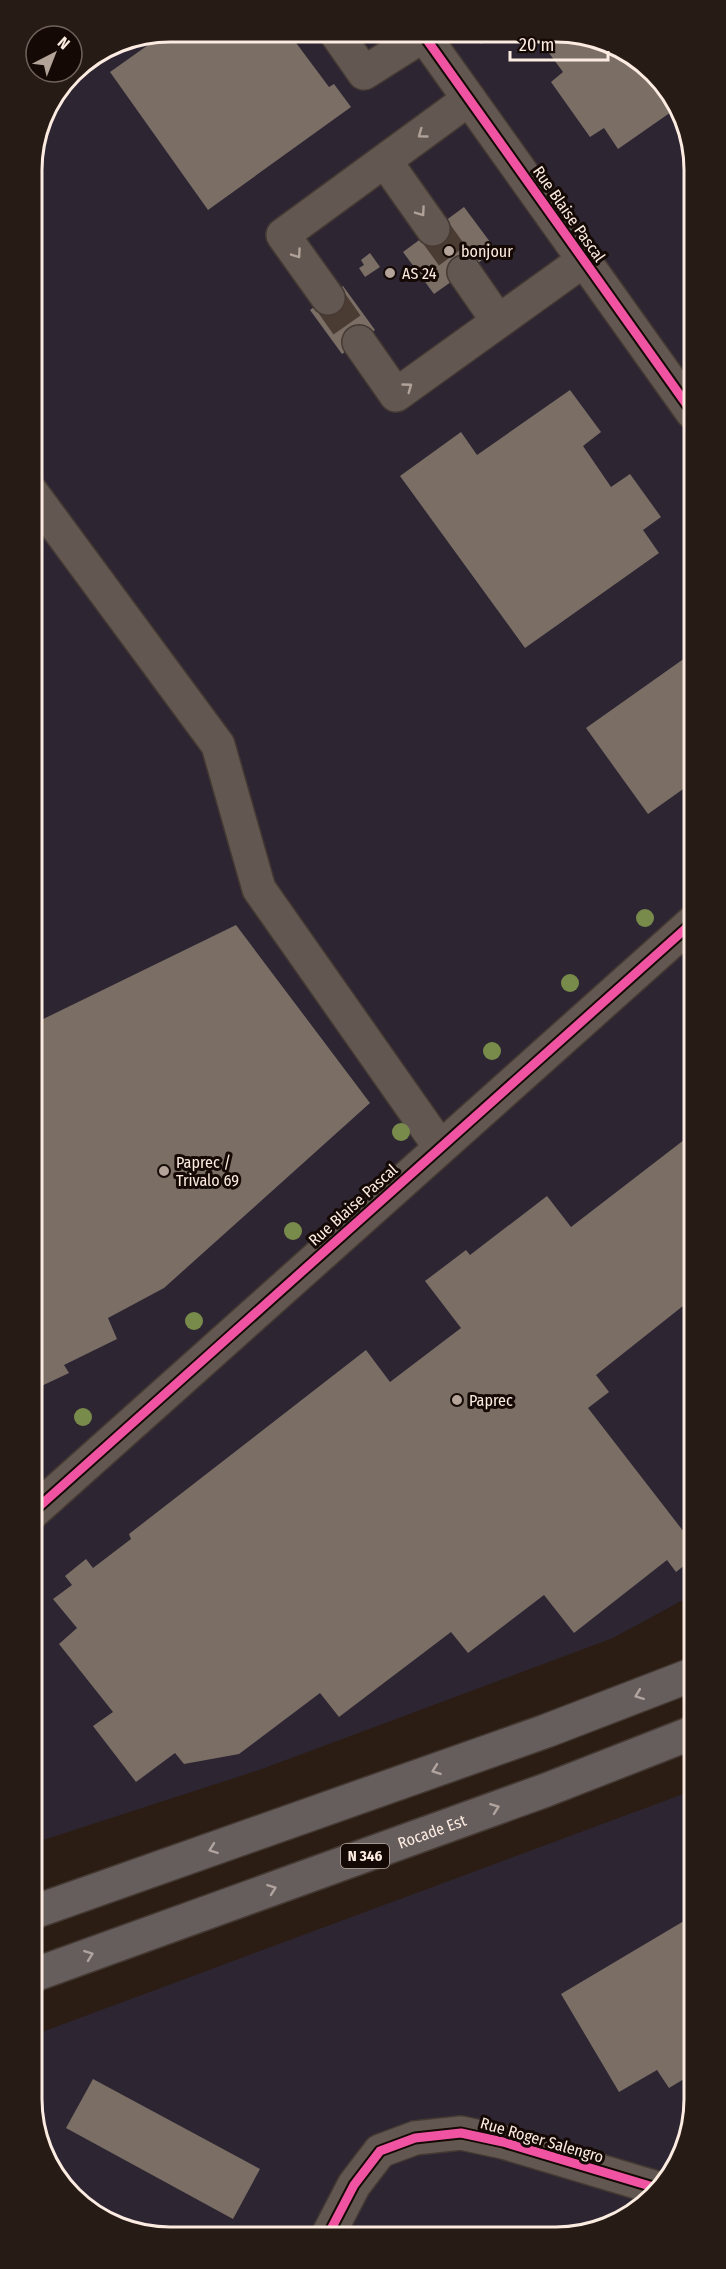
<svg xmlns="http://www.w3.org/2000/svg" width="726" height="2269" viewBox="0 0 726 2269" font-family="'Fira Sans Condensed',sans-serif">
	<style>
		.industrial { fill: #2d2632 }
		.building { fill: #7a6e65 }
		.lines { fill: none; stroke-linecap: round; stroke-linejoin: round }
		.minor-tunnel { stroke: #4a3c33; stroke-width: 33; stroke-dasharray: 33 16; stroke-linecap: butt }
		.minor-casing { stroke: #453a33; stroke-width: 36 }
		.highway-casing { stroke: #453a33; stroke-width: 36 }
		.minor { stroke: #635851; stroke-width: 33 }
		.highway { stroke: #665d5d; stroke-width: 33 }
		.cycleway-casing { stroke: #140904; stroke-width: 13 }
		.cycleway { stroke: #f153a3; stroke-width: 9 }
		.tree { fill: #788b4b }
		.oneway { stroke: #b0a298 }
		.oneway2 { stroke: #b1a49e }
		.poi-dot { fill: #b3a399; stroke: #140904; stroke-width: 2 }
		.labels { text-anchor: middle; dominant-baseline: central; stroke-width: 6; stroke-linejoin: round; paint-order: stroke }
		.shield { fill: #140904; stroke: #b6a79e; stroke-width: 1.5 }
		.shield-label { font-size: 15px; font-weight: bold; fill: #fcebe0 }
		.street-label { font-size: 16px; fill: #fcebe0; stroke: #140904 }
		.poi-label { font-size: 16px; fill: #fcebe0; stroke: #140904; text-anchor: start }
		.rim { fill: none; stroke: #fcebe0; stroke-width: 3 }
	</style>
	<rect width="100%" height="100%" fill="#2b1d14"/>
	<g class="industrial">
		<polygon points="170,32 583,34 654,72 692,144 694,1594 613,1638 259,1770 34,1843 32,162 42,117 72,72 118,42"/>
		<polygon points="694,1790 694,2107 660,2190 582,2235 143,2235 72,2197 34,2125 34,2035"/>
	</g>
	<g class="building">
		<polygon points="170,32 288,32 329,87 334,84 351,107 208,210 110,72 165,33"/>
		<polygon points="474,34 496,34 481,44"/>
		<polygon points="567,34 583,34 654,72 674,110 618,149 604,128 590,137 551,82 563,72 546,49"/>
		<polygon points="464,207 496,250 434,294 403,252"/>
		<polygon points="370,253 380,267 365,277 359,268 364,265 361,260"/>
		<polygon points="343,286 375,330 342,354 310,310"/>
		<polygon points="570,390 601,432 583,446 611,487 630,474 661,517 643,530 659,553 525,648 400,476 461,432 477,455"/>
		<polygon points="692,653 693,782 648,814 586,728"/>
		<polygon points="236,925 370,1103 164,1288 108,1318 117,1339 64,1365 69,1373 33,1390 33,1024"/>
		<polygon points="693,1133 693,1298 596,1375 609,1392 588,1408 694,1545 694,1558 676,1572 667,1560 574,1633 544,1595 468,1653 451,1632 339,1717 320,1693 239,1754 184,1764 175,1753 136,1782 93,1726 113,1712 59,1644 77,1628 53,1599 72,1585 65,1576 86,1559 93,1568 131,1539 129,1534 366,1350 390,1382 461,1328 425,1281 466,1250 470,1255 547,1196 571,1227"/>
		<polygon points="694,1915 694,2073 669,2088 657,2070 619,2092 561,1994"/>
		<polygon points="93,2079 260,2169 233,2219 66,2128"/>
	</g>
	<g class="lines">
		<g class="minor-tunnel">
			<polyline points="433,229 464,272"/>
			<polyline points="328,298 359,342"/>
		</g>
		<defs>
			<g id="minor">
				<polyline points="336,33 364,73 424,35"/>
				<polyline points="422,33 692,412"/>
				<polyline points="385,161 433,229"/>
				<polyline points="464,272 498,321"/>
				<polyline points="328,298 283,235 469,99"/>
				<polyline points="359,342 396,395 584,260"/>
				<polyline points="32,493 218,745 259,889 440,1147"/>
				<polyline points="33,1512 693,922"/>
				<polyline points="328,2235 354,2185 380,2151 415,2138 461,2133 503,2142 660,2189"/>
			</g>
			<g id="highway">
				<polyline points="34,1912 546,1731 694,1674"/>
				<path id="s1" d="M34,1975L546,1790L694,1732"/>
			</g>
		</defs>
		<use href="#minor" class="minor-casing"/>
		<use href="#highway" class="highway-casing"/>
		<use href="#minor" class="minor"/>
		<use href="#highway" class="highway"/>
		<defs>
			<g id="cycleway">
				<polyline points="422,33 692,412"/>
				<polyline points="33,1512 693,922"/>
				<polyline points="328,2235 354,2185 380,2151 415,2138 461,2133 503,2142 660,2189"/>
			</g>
		</defs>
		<use href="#cycleway" class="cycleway-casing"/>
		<use href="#cycleway" class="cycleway"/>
	</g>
	<g class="tree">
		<circle cx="645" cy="918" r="9"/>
		<circle cx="570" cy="983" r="9"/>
		<circle cx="492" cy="1051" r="9"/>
		<circle cx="401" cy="1132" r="9"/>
		<circle cx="293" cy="1231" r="9"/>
		<circle cx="194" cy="1321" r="9"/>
		<circle cx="83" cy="1417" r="9"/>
	</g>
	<defs><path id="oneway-chevron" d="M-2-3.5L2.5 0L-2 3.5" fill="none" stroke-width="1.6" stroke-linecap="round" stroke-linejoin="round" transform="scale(1.5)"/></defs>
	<g class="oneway">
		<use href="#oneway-chevron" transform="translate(422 134) rotate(144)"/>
		<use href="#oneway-chevron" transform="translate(421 212) rotate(55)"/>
		<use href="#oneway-chevron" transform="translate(297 254) rotate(55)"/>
		<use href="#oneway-chevron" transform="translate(408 387) rotate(-36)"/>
	</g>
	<g class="oneway2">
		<use href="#oneway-chevron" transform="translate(639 1695) rotate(159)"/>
		<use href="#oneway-chevron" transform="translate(436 1770) rotate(160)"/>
		<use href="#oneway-chevron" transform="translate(495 1808) rotate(-20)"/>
		<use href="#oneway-chevron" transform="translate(213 1849) rotate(160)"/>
		<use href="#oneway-chevron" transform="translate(272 1889) rotate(-20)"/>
		<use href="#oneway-chevron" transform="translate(89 1955) rotate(-20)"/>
	</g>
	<g class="poi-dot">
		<circle cx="449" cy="251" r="6"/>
		<circle cx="390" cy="273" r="6"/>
		<circle cx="164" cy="1171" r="6"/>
		<circle cx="457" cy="1400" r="6"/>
	</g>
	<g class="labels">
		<rect class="shield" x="341" y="1844" width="48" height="24" rx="4.5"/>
		<g class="shield-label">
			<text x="365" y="1856">N 346</text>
		</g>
		<g class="street-label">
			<text transform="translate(569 214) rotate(55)">Rue Blaise Pascal</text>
			<text transform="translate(353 1205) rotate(-42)">Rue Blaise Pascal</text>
			<text stroke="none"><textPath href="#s1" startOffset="423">Rocade Est</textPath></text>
			<text transform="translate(542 2140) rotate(16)">Rue Roger Salengro</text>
		</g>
		<g class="poi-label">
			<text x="461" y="251">bonjour</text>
			<text x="402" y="273">AS 24</text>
			<text x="176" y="1162">Paprec /<tspan x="176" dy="18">Trivalo 69</tspan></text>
			<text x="469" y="1400">Paprec</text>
		</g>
	</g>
	<path d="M0 0H726V2269H0ZM170 42H556A128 128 0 0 1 684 170V2099A128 128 0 0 1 556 2227H170A128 128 0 0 1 42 2099V170A128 128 0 0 1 170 42Z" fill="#271b16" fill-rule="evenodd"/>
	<path class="rim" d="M170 42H556A128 128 0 0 1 684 170V2099A128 128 0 0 1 556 2227H170A128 128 0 0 1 42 2099V170A128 128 0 0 1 170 42Z"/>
	<g transform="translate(54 54) rotate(42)"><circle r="28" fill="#140904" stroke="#71635c" stroke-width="1.5"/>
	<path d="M0-4.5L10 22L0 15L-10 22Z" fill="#b3a399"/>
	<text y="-9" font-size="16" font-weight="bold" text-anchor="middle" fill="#fcebe0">N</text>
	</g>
	<path d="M510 51v9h98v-9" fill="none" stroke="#fcebe0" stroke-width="3"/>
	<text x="519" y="51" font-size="18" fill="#fcebe0" stroke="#140904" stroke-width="4.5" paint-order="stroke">20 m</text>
</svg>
